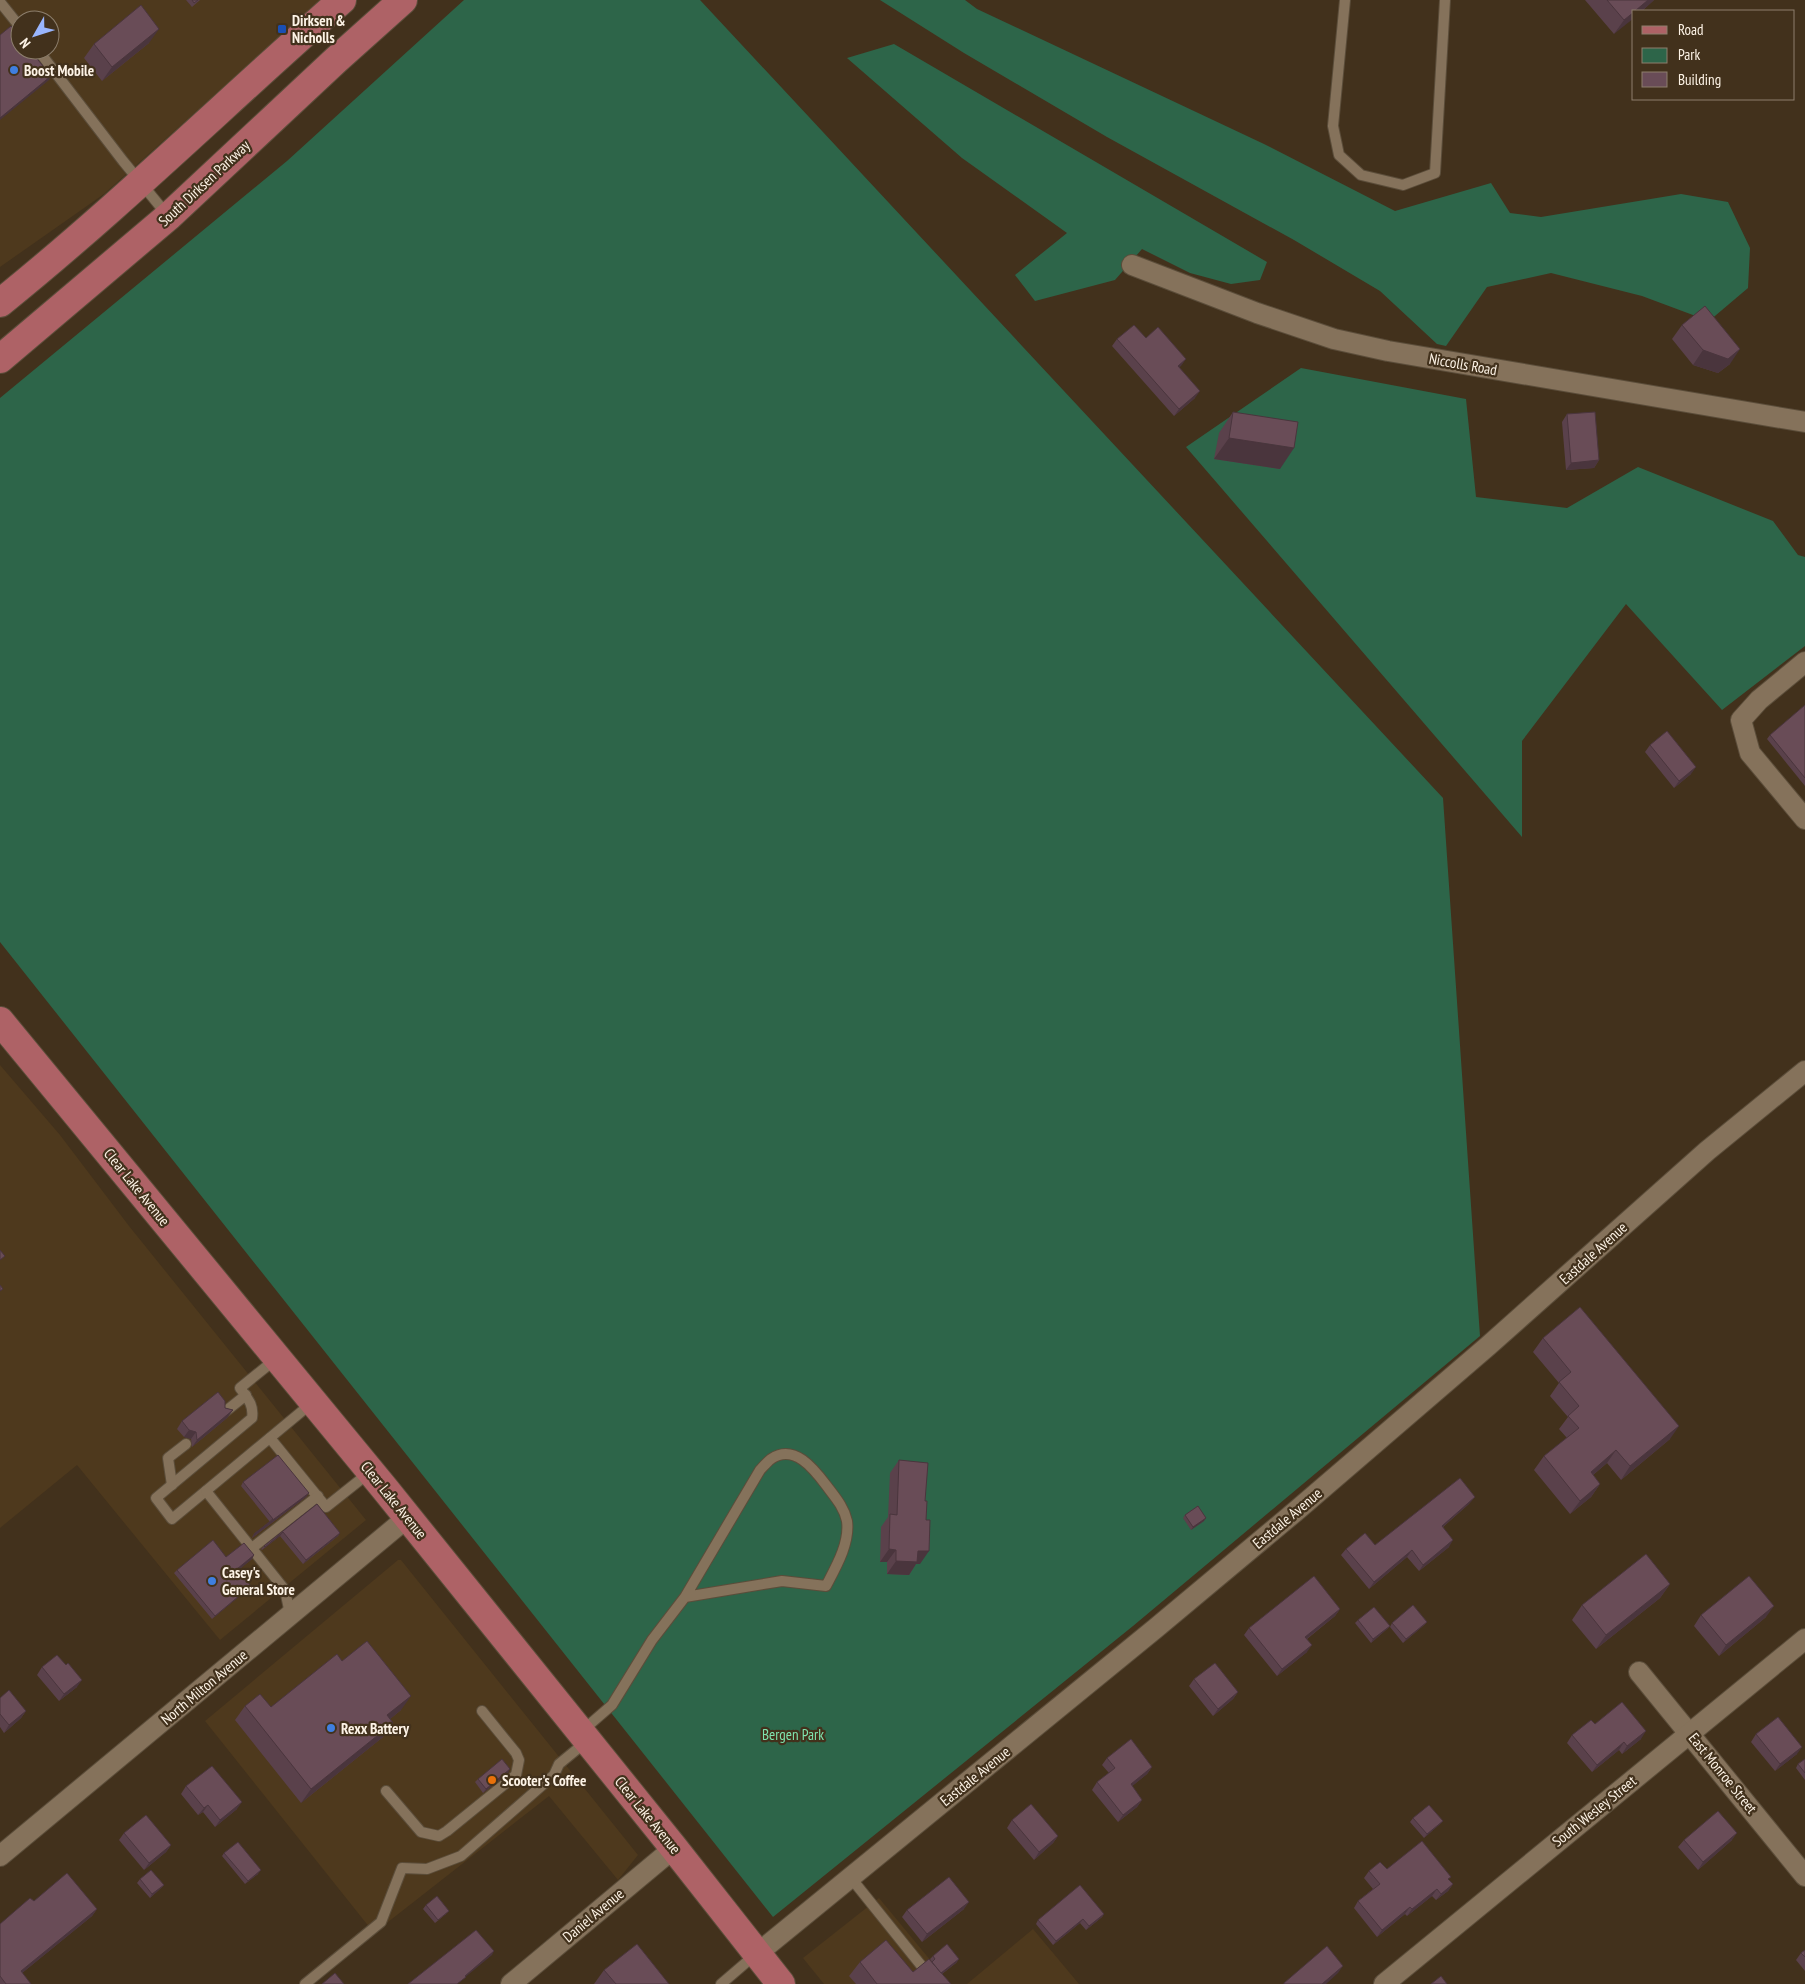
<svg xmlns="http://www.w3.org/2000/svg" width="1805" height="1984" viewBox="0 0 1805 1984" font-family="'PT Sans Narrow',sans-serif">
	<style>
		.built { fill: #4e391d; fill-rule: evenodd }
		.green { fill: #2d6549 }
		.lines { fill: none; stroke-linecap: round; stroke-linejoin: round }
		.lane-casing { stroke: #5b4d3a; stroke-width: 12 }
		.street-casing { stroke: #5b4d3a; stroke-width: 22 }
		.primary-casing { stroke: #5b4d3a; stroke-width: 30 }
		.lane { stroke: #85725b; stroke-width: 10 }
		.street { stroke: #85725b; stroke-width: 20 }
		.primary { stroke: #ae6266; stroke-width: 28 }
		.wall { fill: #5a414b }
		.shaded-wall { fill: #4a353d }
		.building { fill: #694c57; stroke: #4a353d }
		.transit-dot { fill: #1a4fb4; stroke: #42311c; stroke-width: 2 }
		.shop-dot { fill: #3f7fe0; stroke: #42311c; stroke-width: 2 }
		.food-dot { fill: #e8710a; stroke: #42311c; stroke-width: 2 }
		.labels { text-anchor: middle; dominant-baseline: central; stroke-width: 4.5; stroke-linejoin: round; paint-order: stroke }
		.poi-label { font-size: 15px; font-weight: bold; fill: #fdf3e6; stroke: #42311c; text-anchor: start }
		.street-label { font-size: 15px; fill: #fdf3e6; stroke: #42311c }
		.park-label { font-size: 15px; fill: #7ee3ae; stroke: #42311c }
	</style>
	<rect width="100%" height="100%" fill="#42311c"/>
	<g class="built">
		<path d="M0,0H321L104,194L0,267ZM20,20H50V50H20Z"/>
		<polygon points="0,1065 60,1135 129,1226 366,1520 220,1640 77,1465 0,1528"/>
		<polygon points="398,1560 401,1560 638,1855 618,1880 549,1796 374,1933 205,1721"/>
		<polygon points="879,1898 950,1984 824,1984 803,1958"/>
		<polygon points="1033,1929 1079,1984 967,1984"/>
	</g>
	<g class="green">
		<polygon points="464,0 700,0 1443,798 1480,1336 1133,1626 773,1917 0,942 0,398 287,161"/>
		<polygon points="880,0 965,0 977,9 1264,144 1395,211 1491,183 1510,213 1541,217 1681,194 1728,202 1750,248 1748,288 1709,321 1642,296 1551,273 1487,287 1446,346 1437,344 1380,291 1294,240 1107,137 964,53"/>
		<polygon points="894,44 1267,262 1260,280 1231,284 1190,273 1142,249 1115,280 1035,301 1015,275 1067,233 962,158 847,58"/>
		<polygon points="1301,368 1466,399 1476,497 1567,508 1638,467 1773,521 1798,555 1805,557 1805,646 1722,710 1626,604 1522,741 1522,837 1186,447"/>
	</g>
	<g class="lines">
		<defs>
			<g id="lane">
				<polyline points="1345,0 1333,126 1339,155 1361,175 1403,185 1435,173 1445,0"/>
				<polyline points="0,2 20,27"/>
				<polyline points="38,50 123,161 168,216"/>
				<path d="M277,1358L240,1388C248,1399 254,1405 252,1418L156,1498L172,1519L313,1402"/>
				<polyline points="226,1411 246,1395"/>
				<polyline points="270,1438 326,1507 370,1472"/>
				<polyline points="172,1485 168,1458 186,1444"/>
				<polyline points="206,1491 285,1590 290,1614"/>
				<polyline points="252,1548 318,1496"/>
				<path d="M582,1731L612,1705L652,1640L685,1597L760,1470C763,1467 767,1462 771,1459C794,1443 814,1469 826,1485C835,1497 844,1507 847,1521C850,1543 836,1567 826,1586L782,1581L685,1597"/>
				<polyline points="386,1791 421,1832 439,1836 447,1831 516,1775 519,1760 516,1753 482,1711"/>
				<polyline points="851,1878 936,1984"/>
				<polyline points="305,1984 381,1922 402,1868 427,1869 461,1856 554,1775 559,1764 587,1741"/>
				<polyline points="721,1984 756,1954"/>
			</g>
			<g id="street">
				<polyline points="1132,265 1257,313 1334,339 1388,351 1805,422"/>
				<polyline points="1805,662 1759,700 1741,720 1750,753 1805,819"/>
				<polyline points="1639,1672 1805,1876"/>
				<polyline points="0,1856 408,1517"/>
				<polyline points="758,1953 1156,1628 1296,1511 1488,1346 1707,1151 1805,1071"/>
				<polyline points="511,1984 674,1848"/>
				<polyline points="1384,1984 1805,1639"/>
			</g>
			<g id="primary">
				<path d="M0,303C118,208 228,100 342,0"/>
				<polyline points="0,359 169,216 336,60 403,0"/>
				<polyline points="0,1021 385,1489 674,1848 781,1984"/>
			</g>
		</defs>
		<use href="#lane" class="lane-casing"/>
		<use href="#street" class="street-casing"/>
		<use href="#primary" class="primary-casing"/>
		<use href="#lane" class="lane"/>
		<use href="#street" class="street"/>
		<use href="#primary" class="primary"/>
	</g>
	<g class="wall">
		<polygon points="186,0 200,0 192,7"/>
		<polygon points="1585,0 1654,0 1642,11 1634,11 1614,34"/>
		<polygon points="149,43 102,81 84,58 94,44"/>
		<polygon points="1682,325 1730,364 1718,373 1693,365 1672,339"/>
		<polygon points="1146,338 1186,359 1179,367 1195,398 1174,416 1112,346 1117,339"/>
		<polygon points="1233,412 1280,469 1214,459 1219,433"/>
		<polygon points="1567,414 1599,460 1594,468 1566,470 1562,422"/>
		<polygon points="1805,705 1805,786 1767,739 1770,735"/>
		<polygon points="1650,745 1691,774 1674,788 1645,752"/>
		<polygon points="1543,1338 1670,1439 1621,1480 1607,1463 1593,1475 1600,1484 1591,1497 1570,1514 1534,1470 1544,1456 1567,1438 1559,1429 1568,1417 1550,1396 1559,1383 1533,1352"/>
		<polygon points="225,1408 233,1410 227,1418 192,1447 191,1439 184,1437 177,1429 182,1421"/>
		<polygon points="899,1460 920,1564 916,1564 909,1575 887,1574 887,1562 880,1562 881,1527 888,1517 890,1473"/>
		<polygon points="243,1482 309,1493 306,1497 252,1538 254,1534 270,1522 241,1486"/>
		<polygon points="1470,1503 1443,1527 1449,1547 1419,1571 1407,1557 1369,1589 1341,1555 1346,1549 1375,1545"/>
		<polygon points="317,1504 340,1533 338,1536 303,1564 280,1536 262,1550 261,1549 264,1546"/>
		<polygon points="1185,1515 1204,1521 1191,1530 1183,1518"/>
		<polygon points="254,1555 252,1559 238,1570 251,1586 248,1589 212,1619 174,1573 177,1570 226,1557"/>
		<polygon points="1670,1584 1660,1598 1596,1649 1572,1620 1582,1605"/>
		<polygon points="1340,1609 1335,1616 1307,1639 1307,1652 1277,1676 1244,1635 1249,1628"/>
		<polygon points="1701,1615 1766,1617 1719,1656 1694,1626"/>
		<polygon points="1358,1620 1390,1626 1387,1629 1371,1643 1355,1623"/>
		<polygon points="1427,1622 1424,1625 1403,1643 1390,1627 1392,1623"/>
		<polygon points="342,1661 401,1710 390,1719 393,1723 383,1737 301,1803 235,1720 245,1706 271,1707"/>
		<polygon points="66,1665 77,1687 59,1701 37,1675 42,1667"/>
		<polygon points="1194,1679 1238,1692 1233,1699 1213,1716 1189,1686"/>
		<polygon points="0,1698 26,1711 21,1718 4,1733 0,1727"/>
		<polygon points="1595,1724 1641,1739 1622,1754 1619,1750 1592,1772 1567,1743 1572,1735"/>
		<polygon points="1756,1734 1797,1754 1775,1771 1751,1742"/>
		<polygon points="1107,1758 1152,1767 1147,1774 1132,1786 1142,1800 1137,1807 1118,1822 1092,1790 1097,1782 1109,1773 1102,1765"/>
		<polygon points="1805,1759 1805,1780 1796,1768 1798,1764"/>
		<polygon points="508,1773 483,1793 475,1782 478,1779"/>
		<polygon points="186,1786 237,1809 215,1827 203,1812 198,1815 181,1794"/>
		<polygon points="1413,1818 1440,1824 1424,1838 1410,1822"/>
		<polygon points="1012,1820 1058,1836 1053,1843 1034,1860 1007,1828"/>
		<polygon points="124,1833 171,1845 166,1852 144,1870 119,1840"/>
		<polygon points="1684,1840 1732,1840 1698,1870 1678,1847"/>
		<polygon points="224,1853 258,1874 245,1884 222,1856"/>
		<polygon points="1387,1869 1449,1880 1453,1884 1448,1891 1436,1900 1432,1896 1407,1916 1405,1914 1377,1937 1354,1908 1358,1901 1373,1889 1364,1878 1369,1871"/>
		<polygon points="140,1879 164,1885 161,1888 150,1898 137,1883"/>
		<polygon points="34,1901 97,1909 92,1916 22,1973 31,1984 0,1984 0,1924"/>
		<polygon points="426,1905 446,1914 435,1923 423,1909"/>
		<polygon points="964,1909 922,1942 902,1917 907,1910"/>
		<polygon points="1104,1914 1102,1917 1086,1930 1080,1923 1053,1945 1036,1924 1038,1920"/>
		<polygon points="1805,1950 1805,1971 1796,1960 1801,1953"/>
		<polygon points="933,1956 959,1959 956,1963 942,1974 951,1984 856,1984 849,1976 860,1962 913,1972 932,1962 930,1959"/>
		<polygon points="604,1970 669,1984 594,1984"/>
	</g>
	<g class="shaded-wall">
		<polygon points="1648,0 1654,0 1642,11 1635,11"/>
		<polygon points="1634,12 1634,18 1614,34 1624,20"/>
		<polygon points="159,29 149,43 102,81 112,67"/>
		<polygon points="51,76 49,80 0,120 0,118"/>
		<polygon points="1740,349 1730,364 1718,373 1693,365 1703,350"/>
		<polygon points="1186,359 1181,366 1173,373 1178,366"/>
		<polygon points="1200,391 1195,398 1174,416 1179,409"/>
		<polygon points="1229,438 1294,448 1280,469 1214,459"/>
		<polygon points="1599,460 1594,468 1566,470 1571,463"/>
		<polygon points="1696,767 1691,774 1674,788 1679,781"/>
		<polygon points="233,1410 227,1418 192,1447 197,1440"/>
		<polygon points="1679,1426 1670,1439 1621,1480 1630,1466"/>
		<polygon points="189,1430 196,1432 191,1439 184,1437"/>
		<polygon points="1616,1450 1607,1463 1581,1485 1591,1472"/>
		<polygon points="1600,1484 1591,1497 1570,1514 1580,1501"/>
		<polygon points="309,1493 306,1497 252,1538 254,1534"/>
		<polygon points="1475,1497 1470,1503 1437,1532 1442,1526"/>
		<polygon points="1206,1518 1204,1521 1191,1530 1193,1527"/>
		<polygon points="283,1532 280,1536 262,1550 265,1547"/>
		<polygon points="340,1533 338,1536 303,1564 306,1560"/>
		<polygon points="1453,1540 1449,1547 1419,1571 1423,1565"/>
		<polygon points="889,1549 896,1550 887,1562 880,1562"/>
		<polygon points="1412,1550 1407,1557 1369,1589 1374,1582"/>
		<polygon points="918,1551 929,1551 920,1564 916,1564 909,1575 887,1574 896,1561"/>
		<polygon points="254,1555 252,1559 235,1573 237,1569"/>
		<polygon points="1670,1584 1660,1598 1596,1649 1606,1635"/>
		<polygon points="251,1586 248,1589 212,1619 215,1616"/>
		<polygon points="1774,1606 1766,1617 1719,1656 1726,1645"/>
		<polygon points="1340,1609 1335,1616 1300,1644 1305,1637"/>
		<polygon points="1427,1622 1424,1625 1403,1643 1406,1639"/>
		<polygon points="1390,1626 1387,1629 1371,1643 1373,1639"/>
		<polygon points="1312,1645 1307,1652 1277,1676 1282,1669"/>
		<polygon points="82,1680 77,1687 59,1701 64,1694"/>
		<polygon points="1238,1692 1233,1699 1213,1716 1218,1709"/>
		<polygon points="411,1696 401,1710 377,1730 387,1715"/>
		<polygon points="26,1711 21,1718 4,1733 9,1725"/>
		<polygon points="393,1723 383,1737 301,1803 311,1789"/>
		<polygon points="1646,1731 1641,1739 1622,1754 1627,1746"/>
		<polygon points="1624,1742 1619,1750 1592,1772 1597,1765"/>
		<polygon points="1802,1747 1797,1754 1775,1771 1780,1764"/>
		<polygon points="1152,1767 1147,1774 1125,1792 1131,1784"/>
		<polygon points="510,1769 508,1773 483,1793 486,1789"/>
		<polygon points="1142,1800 1137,1807 1118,1822 1123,1815"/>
		<polygon points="242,1802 237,1809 215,1827 220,1820"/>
		<polygon points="208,1805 203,1812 198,1815 204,1808"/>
		<polygon points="1443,1821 1440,1824 1424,1838 1427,1834"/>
		<polygon points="1737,1833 1732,1840 1698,1870 1703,1862"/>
		<polygon points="1058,1836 1053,1843 1034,1860 1039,1852"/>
		<polygon points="171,1845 166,1852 144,1870 149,1863"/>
		<polygon points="261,1870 258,1874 245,1884 248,1881"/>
		<polygon points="1453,1884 1448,1891 1436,1900 1441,1894"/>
		<polygon points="164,1885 161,1888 150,1898 152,1894"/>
		<polygon points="1437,1889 1432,1896 1407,1916 1412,1909"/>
		<polygon points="969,1902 964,1909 922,1942 927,1934"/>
		<polygon points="1410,1907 1405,1914 1377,1937 1382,1930"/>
		<polygon points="97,1909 92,1916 16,1978 21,1971"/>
		<polygon points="1104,1914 1102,1917 1086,1930 1089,1926"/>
		<polygon points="1083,1919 1080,1923 1053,1945 1056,1941"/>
		<polygon points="494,1951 492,1955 463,1979 465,1976"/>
		<polygon points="959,1959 956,1963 939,1976 941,1973"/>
		<polygon points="1343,1966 1338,1973 1326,1984 1322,1984"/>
	</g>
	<g class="building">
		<polygon points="192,0 198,0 194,3"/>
		<polygon points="1607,0 1648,0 1635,11 1634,11 1634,12 1624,20"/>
		<polygon points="141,5 159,29 112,67 94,44"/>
		<polygon points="11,26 20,37 20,50 30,50 51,76 0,118 0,35"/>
		<polygon points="1705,306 1740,349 1728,359 1703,350 1682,325"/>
		<polygon points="1134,325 1146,338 1158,327 1186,359 1178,366 1200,391 1179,409 1117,339"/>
		<polygon points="1233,412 1298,422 1294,448 1229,438"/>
		<polygon points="1595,412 1599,460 1571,463 1567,414"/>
		<polygon points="1805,705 1805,778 1770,735"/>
		<polygon points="1667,731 1696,767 1679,781 1650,745"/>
		<polygon points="0,1250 5,1256 0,1260"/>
		<polygon points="0,1285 3,1289 0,1291"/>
		<polygon points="1580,1307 1679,1426 1630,1466 1616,1450 1591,1472 1600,1484 1580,1501 1544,1456 1579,1428 1568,1416 1579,1406 1559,1382 1571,1372 1543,1338"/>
		<polygon points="218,1392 225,1401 225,1408 233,1410 197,1440 196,1432 189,1430 182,1421"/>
		<polygon points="278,1455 309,1493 254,1534 273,1519 243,1482"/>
		<polygon points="899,1460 928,1463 925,1501 927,1501 926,1520 930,1520 929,1551 918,1551 917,1562 896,1561 896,1550 889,1549 890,1514 897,1515"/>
		<polygon points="1460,1478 1475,1497 1442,1526 1453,1540 1423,1565 1412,1550 1374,1582 1346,1549 1365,1533 1375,1545"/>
		<polygon points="317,1504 340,1533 306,1560 283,1532 265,1547 264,1546"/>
		<polygon points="1198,1506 1206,1518 1193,1527 1185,1515"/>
		<polygon points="213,1540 226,1557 244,1543 254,1555 237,1569 251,1586 215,1616 177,1570"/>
		<polygon points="1646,1554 1670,1584 1606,1635 1582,1605"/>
		<polygon points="1314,1576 1340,1609 1305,1637 1312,1645 1282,1669 1249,1628"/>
		<polygon points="1749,1576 1774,1606 1726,1645 1701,1615"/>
		<polygon points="1413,1605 1427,1622 1406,1639 1392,1623"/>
		<polygon points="1374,1607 1390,1626 1373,1639 1358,1620"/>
		<polygon points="367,1641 411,1696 387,1715 393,1723 311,1789 245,1706 260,1694 271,1707 337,1654 342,1661"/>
		<polygon points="57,1655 66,1665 68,1663 82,1680 64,1694 42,1667"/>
		<polygon points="1215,1663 1238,1692 1218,1709 1194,1679"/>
		<polygon points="9,1690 26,1711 9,1725 0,1714 0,1698"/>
		<polygon points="1622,1702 1646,1731 1627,1746 1624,1742 1597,1765 1572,1735 1591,1720 1595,1724"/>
		<polygon points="1778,1717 1802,1747 1780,1764 1756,1734"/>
		<polygon points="1131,1739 1152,1767 1131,1784 1142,1800 1123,1815 1097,1782 1115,1768 1107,1758"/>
		<polygon points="502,1759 510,1769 486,1789 478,1779"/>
		<polygon points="1805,1759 1805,1773 1798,1764"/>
		<polygon points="212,1766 242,1802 220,1820 208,1805 204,1808 186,1786"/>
		<polygon points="1031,1804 1058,1836 1039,1852 1012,1820"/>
		<polygon points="1429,1805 1443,1821 1427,1834 1413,1818"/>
		<polygon points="1718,1811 1737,1833 1703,1862 1684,1840"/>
		<polygon points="146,1815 171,1845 149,1863 124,1833"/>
		<polygon points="1422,1841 1451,1877 1448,1879 1453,1884 1441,1894 1437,1889 1412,1909 1410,1907 1382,1930 1358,1901 1380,1884 1369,1871 1380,1862 1387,1869"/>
		<polygon points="238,1842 261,1870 248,1881 224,1853"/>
		<polygon points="151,1870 164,1885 152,1894 140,1879"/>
		<polygon points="67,1873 97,1909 21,1971 31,1984 6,1984 0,1976 0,1924 30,1898 34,1901"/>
		<polygon points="949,1877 969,1902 927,1934 907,1910"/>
		<polygon points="1080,1885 1104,1914 1089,1926 1083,1919 1056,1941 1038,1920"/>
		<polygon points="437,1896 449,1911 438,1920 426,1905"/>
		<polygon points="476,1930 494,1951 465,1976 466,1977 457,1984 408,1984"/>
		<polygon points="886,1940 913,1972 929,1959 951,1984 877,1984 860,1962"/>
		<polygon points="637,1944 669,1984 616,1984 604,1970"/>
		<polygon points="947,1944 959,1959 941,1973 932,1962 935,1959 933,1956"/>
		<polygon points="1327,1946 1343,1966 1322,1984 1284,1984 1284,1983"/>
		<polygon points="1805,1950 1805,1957 1801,1953"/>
		<polygon points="335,1973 344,1984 322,1984"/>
		<polygon points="1441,1976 1447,1984 1431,1984"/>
	</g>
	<rect class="transit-dot" x="277" y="24" width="10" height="10" rx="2.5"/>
	<g class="shop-dot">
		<circle cx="14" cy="70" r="5"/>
		<circle cx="212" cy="1581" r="5"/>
		<circle cx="331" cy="1728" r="5"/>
	</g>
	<circle class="food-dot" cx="492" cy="1780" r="5"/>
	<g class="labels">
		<g class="poi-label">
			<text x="292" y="20">Dirksen &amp;<tspan x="292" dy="17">Nicholls</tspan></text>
			<text x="24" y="70">Boost Mobile</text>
			<text x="222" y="1572">Casey's<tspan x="222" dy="17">General Store</tspan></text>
			<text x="341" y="1728">Rexx Battery</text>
			<text x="502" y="1780">Scooter's Coffee</text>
		</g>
		<g class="street-label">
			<text transform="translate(204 183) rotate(-43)">South Dirksen Parkway</text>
			<text transform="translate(1463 364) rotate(10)">Niccolls Road</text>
			<text transform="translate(137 1187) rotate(51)">Clear Lake Avenue</text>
			<text transform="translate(1593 1253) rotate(-42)">Eastdale Avenue</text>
			<text transform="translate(394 1500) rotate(51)">Clear Lake Avenue</text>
			<text transform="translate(1287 1518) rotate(-40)">Eastdale Avenue</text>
			<text transform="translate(204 1687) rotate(-40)">North Milton Avenue</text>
			<text transform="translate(1723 1773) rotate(51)">East Monroe Street</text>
			<text transform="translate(975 1776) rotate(-39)">Eastdale Avenue</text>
			<text transform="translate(1594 1811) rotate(-39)">South Wesley Street</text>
			<text transform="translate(648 1815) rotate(51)">Clear Lake Avenue</text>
			<text transform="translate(593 1915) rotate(-40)">Daniel Avenue</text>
		</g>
		<g class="park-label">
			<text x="793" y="1734">Bergen Park</text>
		</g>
	</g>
	<rect x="1632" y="10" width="162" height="90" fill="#42311c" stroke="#8d7f6d"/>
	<rect x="1642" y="26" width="25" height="8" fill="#ae6266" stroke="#8d7f6d"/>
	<text x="1678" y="35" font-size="15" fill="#fdf3e6">Road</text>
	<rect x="1642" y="48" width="25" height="15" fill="#2d6549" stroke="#8d7f6d"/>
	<text x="1678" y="60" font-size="15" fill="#fdf3e6">Park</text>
	<rect x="1642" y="72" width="25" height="15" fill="#694c57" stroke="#8d7f6d"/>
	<text x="1678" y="85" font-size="15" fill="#fdf3e6">Building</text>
	<g transform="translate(35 35) rotate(231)"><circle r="24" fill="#42311c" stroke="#8d7f6d"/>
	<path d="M0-4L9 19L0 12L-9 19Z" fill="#99b5fd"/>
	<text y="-8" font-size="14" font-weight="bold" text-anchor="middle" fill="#fdf3e6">N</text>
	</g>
</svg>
